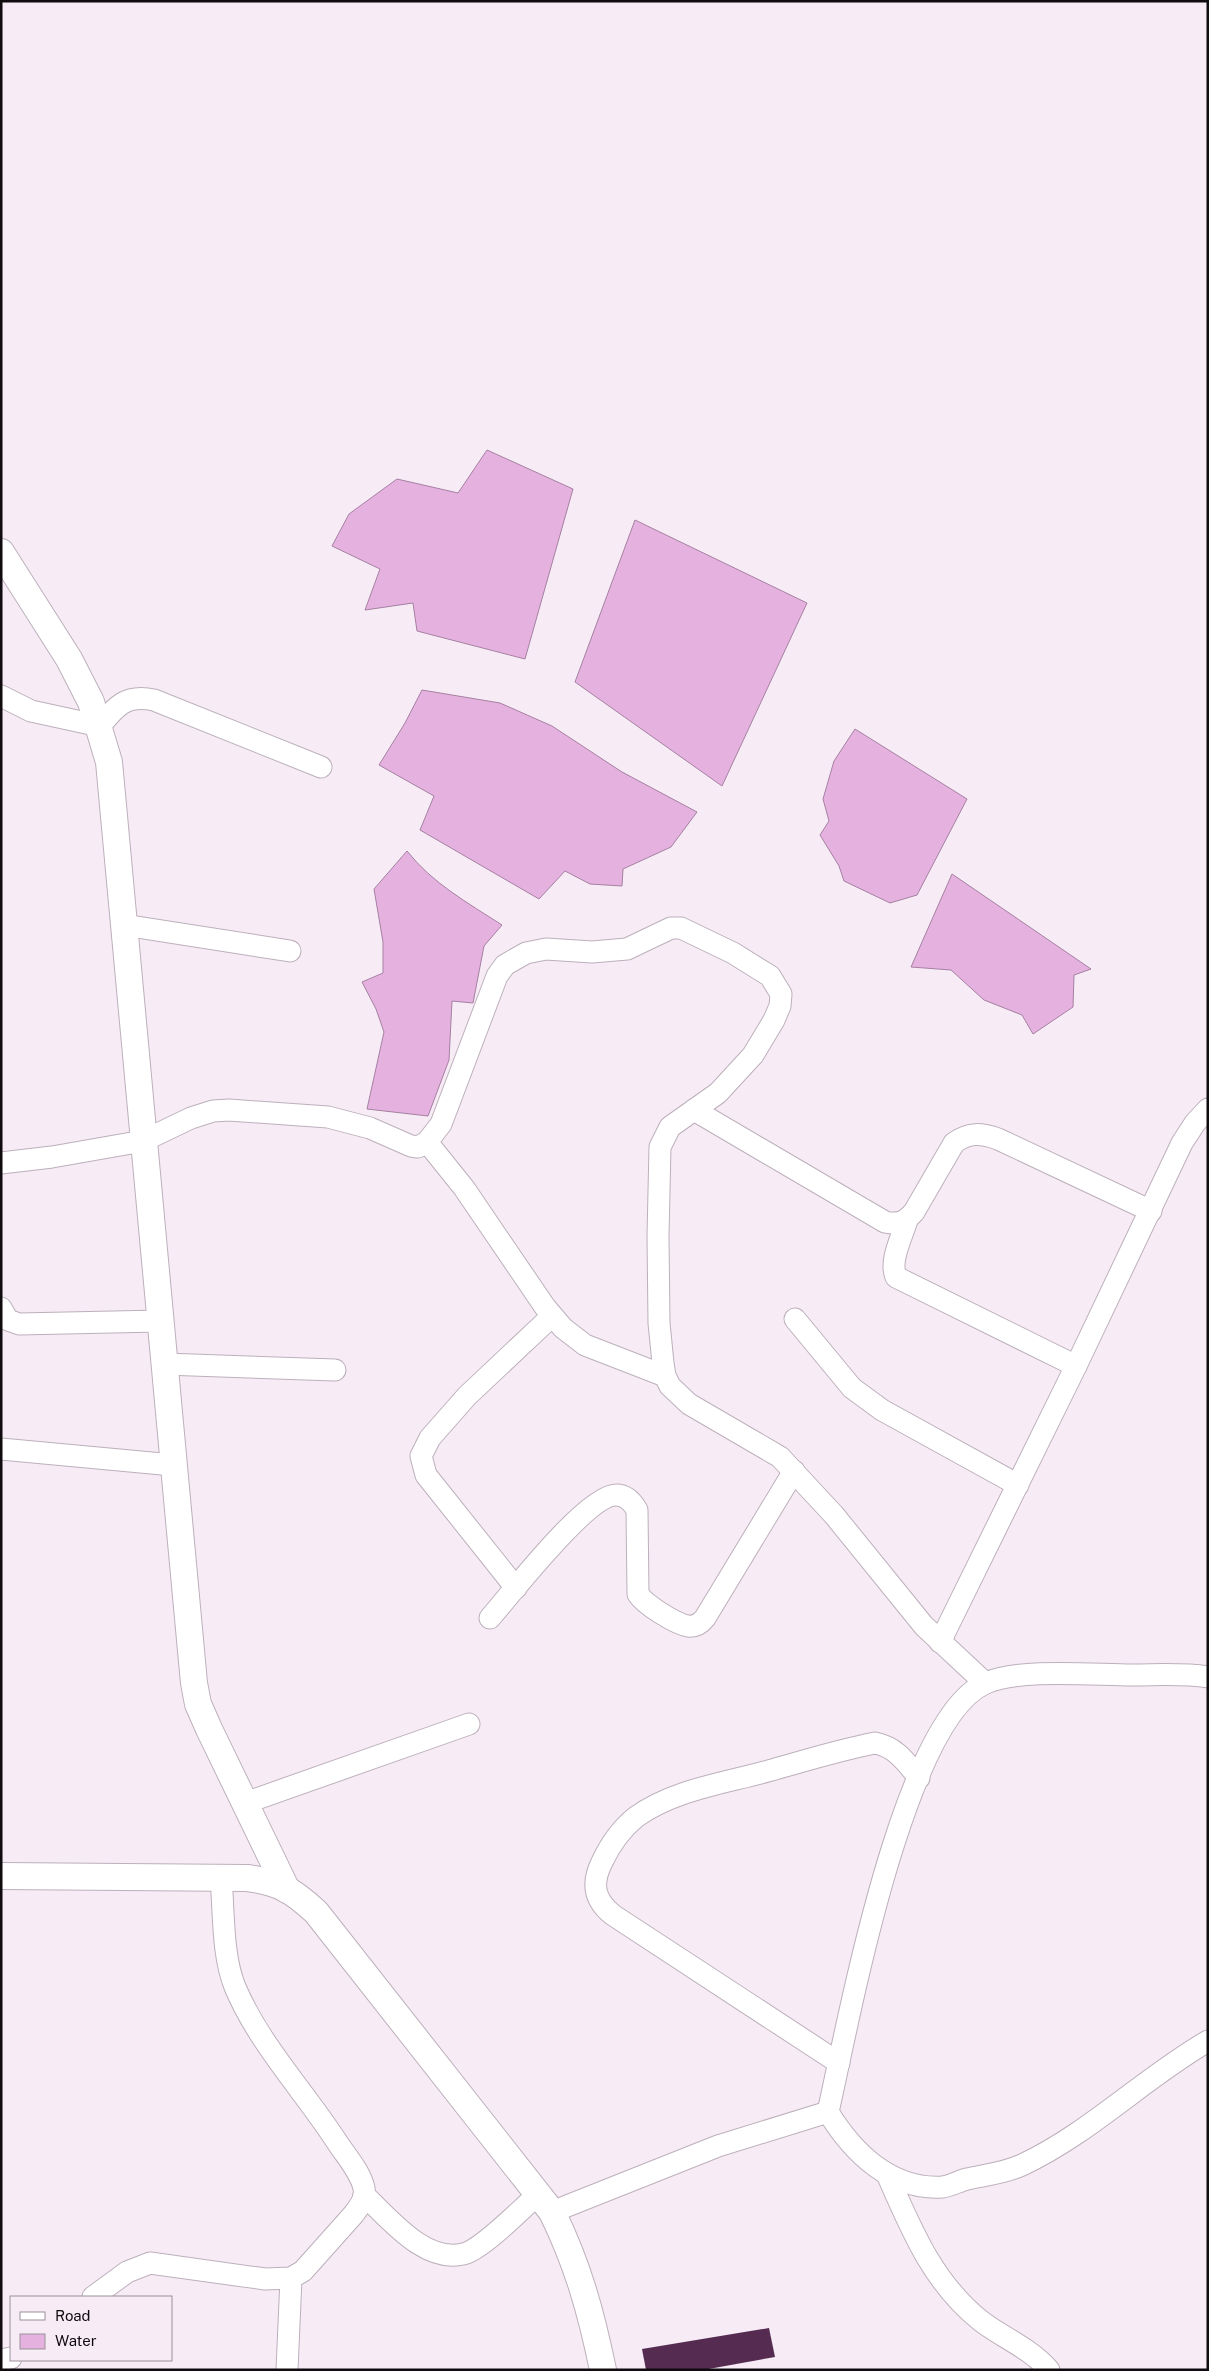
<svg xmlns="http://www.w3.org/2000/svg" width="1209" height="2371" viewBox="0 0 1209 2371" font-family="'Public Sans',sans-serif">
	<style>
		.water { fill: #e5b2e0; stroke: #a580a1 }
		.building { fill: #552b52 }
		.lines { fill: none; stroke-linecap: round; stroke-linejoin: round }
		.minor-casing { stroke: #bcb0bb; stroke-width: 23 }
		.tertiary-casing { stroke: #bcb0bb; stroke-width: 28 }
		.minor { stroke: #fff; stroke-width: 21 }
		.tertiary { stroke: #fff; stroke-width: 26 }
	</style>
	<rect width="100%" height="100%" fill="#f7ebf6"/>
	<g class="water">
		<polygon points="487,450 573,489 525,659 417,631 413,603 365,610 380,569 332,546 349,514 397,479 458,493"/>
		<polygon points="635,520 807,603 722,786 575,682"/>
		<polygon points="422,690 500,703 552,726 622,772 697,812 671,847 623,869 622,886 590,884 565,871 539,899 420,830 434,796 379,765 405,723"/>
		<polygon points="855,729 967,799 917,895 890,903 844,881 839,866 820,835 829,821 823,799 834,761"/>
		<path d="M407,851C432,883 468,903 502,925L484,946L473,1003L452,1001L449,1060L428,1116L367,1109L384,1032L376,1009L362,982L383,973V942L374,889Z"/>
		<polygon points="952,874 1091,969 1074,975 1073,1007 1033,1034 1022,1015 984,1000 951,970 911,967"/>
	</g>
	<polygon class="building" points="769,2328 775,2357 703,2370 646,2370 642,2349"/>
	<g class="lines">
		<defs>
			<g id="minor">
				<path d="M1,696L31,711L100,726C116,706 126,694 154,700L321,767"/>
				<polyline points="124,925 290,951"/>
				<path d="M694,1110L885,1222C899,1225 905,1222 914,1212L954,1143C969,1132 981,1133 998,1139L1151,1211"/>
				<polyline points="427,1142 464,1188 545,1307 563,1328 585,1345 665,1376"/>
				<polyline points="1,1163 52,1157 143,1141 191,1118 213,1111 229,1110 328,1117 370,1128 411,1146 418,1147 427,1142 441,1124 497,976 505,965 526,953 546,949 592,952 627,949 671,928 681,928 733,953 770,976 781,994 780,1006 774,1020 753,1055 718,1093 670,1127 660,1147 658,1236 659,1323 663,1363 665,1376 670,1386 689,1404 780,1457 834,1515 924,1626 985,1683"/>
				<path d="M907,1220C902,1237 889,1261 896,1277L1076,1366"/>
				<polyline points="1,1308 8,1320 19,1324 160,1321"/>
				<polyline points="795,1319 852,1388 882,1410 1018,1485"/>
				<polyline points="164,1364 335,1370"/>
				<polyline points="1,1449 173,1465"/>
				<polyline points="516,1588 426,1475 421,1456 430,1438 467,1396 552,1316"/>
				<path d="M490,1618C511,1594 587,1495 616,1495C626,1495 633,1503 637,1510L638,1594C645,1605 676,1624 688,1626C696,1627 701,1623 705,1618L794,1471"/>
				<polyline points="940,1642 1076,1366 1182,1143 1195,1123 1208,1109"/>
				<polyline points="245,1803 469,1724"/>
				<path d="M839,2063L613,1915C594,1900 591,1884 602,1862C610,1845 621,1829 636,1817C673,1790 725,1783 768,1771C804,1761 839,1750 875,1743C896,1747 906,1762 919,1778"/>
				<path d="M828,2112C853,2153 891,2190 942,2187C951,2186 959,2181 967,2179C985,2175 1005,2173 1022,2165C1090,2133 1144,2078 1208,2041"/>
				<path d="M887,2174C911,2229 933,2283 981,2321C1003,2338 1030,2348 1049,2370"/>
				<path d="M364,2195C389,2218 424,2263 463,2254C480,2251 523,2208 538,2194"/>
				<path d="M552,2212L718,2146L828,2112C848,2025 903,1718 986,1683C1020,1668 1094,1675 1132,1675C1157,1675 1183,1673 1208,1677"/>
				<path d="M93,2297L127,2272L150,2263L265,2279L291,2278L303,2271L353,2215C359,2207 366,2199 364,2188C360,2171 346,2156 337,2142C304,2091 259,2044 235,1987C222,1955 224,1912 221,1878"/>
				<polyline points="1,2360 11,2358"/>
				<polyline points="287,2370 291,2278"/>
			</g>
			<g id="tertiary">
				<polyline points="1,552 69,659 91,702 109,762 194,1683 198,1704 209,1729 287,1890"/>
				<path d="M1,1876L247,1878C279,1882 292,1890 316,1912L552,2212C578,2265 591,2312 603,2370"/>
			</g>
		</defs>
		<use href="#minor" class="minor-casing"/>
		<use href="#tertiary" class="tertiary-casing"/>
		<use href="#minor" class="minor"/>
		<use href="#tertiary" class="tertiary"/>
	</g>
	<rect width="1209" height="2371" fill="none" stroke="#0f0b0e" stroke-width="5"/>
	<rect x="10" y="2296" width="162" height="65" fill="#f7ebf6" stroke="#9a9199"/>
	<rect x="20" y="2312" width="25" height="8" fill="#ffffff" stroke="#9a9199"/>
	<text x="55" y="2321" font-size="15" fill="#0f0b0e">Road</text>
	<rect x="20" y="2334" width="25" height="15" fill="#e5b2e0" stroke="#9a9199"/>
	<text x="55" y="2346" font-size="15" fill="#0f0b0e">Water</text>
</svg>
